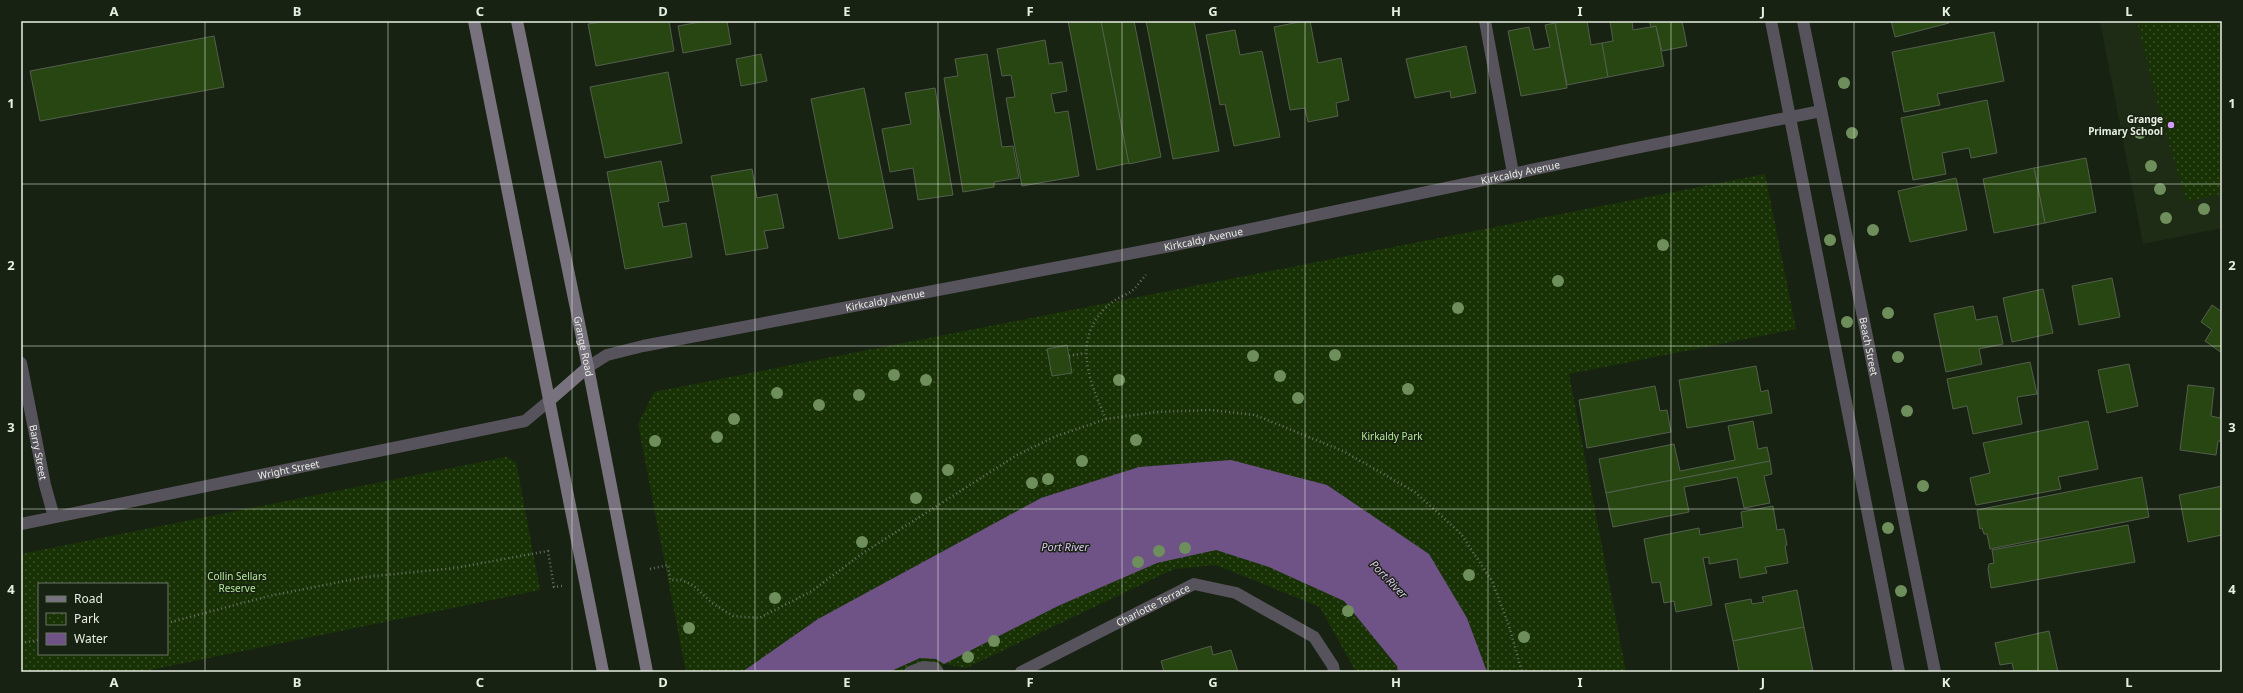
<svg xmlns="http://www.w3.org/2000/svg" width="2243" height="693" viewBox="0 0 2243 693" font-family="'Noto Sans',sans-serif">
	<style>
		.built { fill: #1e2c16 }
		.park { fill: url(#park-dots); fill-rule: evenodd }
		.water { fill: #6f5387 }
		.building { fill: #274611; stroke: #535f4d }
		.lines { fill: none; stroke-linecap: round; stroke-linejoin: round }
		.path { stroke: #6a7365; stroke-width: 2.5; stroke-dasharray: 1 3; stroke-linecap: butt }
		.lane { stroke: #57535c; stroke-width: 12 }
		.street { stroke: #57535c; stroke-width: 12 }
		.secondary { stroke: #78717e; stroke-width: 12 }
		.tree { fill: #6e8e5c }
		.grid { fill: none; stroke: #e7eee3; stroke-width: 1; stroke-opacity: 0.55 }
		.poi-dot { fill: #d29dfd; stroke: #182212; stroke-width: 1.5 }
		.labels { text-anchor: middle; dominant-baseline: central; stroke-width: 3; stroke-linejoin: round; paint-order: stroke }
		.poi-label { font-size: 10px; font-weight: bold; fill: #e7eee3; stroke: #182212; text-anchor: end }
		.street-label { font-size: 10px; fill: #e7eee3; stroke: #182212 }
		.park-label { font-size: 10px; fill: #b4e798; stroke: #182212 }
		.water-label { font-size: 11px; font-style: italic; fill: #ddc4f4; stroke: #182212 }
		.neatline { fill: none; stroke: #e7eee3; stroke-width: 1.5 }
		.grid-label { font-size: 13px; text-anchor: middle; font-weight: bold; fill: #e7eee3 }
	</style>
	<defs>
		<pattern id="park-dots" width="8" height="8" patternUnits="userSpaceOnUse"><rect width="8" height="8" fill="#183205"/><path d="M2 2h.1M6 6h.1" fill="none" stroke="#3a5029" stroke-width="1.8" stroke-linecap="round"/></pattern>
	</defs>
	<rect width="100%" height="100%" fill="#182212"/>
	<polygon class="built" points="2100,21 2222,21 2222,228 2143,244"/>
	<g class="park">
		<polygon points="2137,21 2222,21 2222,194 2187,202 2163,125"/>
		<polygon points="1765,174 1796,329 1569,374 1626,672 1356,672 1320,607 1216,565 1174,569 966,668 944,664 940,672 686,672 638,424 654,392"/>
		<path d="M506,457L516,462L540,590L141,672H21V554ZM39,584H167V654H39Z"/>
	</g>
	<polygon class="water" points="1231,460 1327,485 1429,554 1467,618 1487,672 1398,672 1397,666 1344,601 1269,567 1216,550 1157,563 1058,606 944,664 936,659 920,658 889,672 742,672 818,619 1041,498 1139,467"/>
	<g class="building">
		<polygon points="607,21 669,21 674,51 596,66 588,24"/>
		<polygon points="705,21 727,21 731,44 683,53 678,26"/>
		<polygon points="1068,21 1101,21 1129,163 1097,170"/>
		<polygon points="1101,21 1134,21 1161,157 1129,164"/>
		<polygon points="1146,21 1194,21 1219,151 1173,159"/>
		<polygon points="1304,21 1310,21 1318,63 1341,58 1349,100 1336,103 1338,116 1308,122 1305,108 1290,110 1274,27"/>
		<polygon points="1563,21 1587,21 1591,45 1602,43 1608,77 1567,85 1555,23"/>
		<polygon points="1610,21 1632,21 1633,30 1656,26 1664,66 1608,77 1602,43 1613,41"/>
		<polygon points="1649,21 1682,21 1687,46 1662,51 1656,26 1651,27"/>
		<polygon points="1891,21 1949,21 1949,23 1895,37"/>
		<polygon points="1555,23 1567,88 1521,96 1508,31 1529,27 1534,50 1550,47 1545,25"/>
		<polygon points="1235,30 1240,55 1262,51 1280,137 1234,146 1225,104 1220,105 1206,35"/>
		<polygon points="1994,32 2004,81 1937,94 1940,105 1904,112 1892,52"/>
		<polygon points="214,36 224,87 40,121 30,71"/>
		<polygon points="1045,40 1049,64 1062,62 1067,91 1051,94 1055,113 1068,111 1079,176 1022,186 1006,98 1015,97 1011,75 1002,76 997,49"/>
		<polygon points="1466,46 1476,93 1451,98 1450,91 1415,98 1406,59"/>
		<polygon points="761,54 767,81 741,86 736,59"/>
		<polygon points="987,54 1002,147 1013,146 1019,178 994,182 994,187 963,192 944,78 958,76 955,59"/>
		<polygon points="668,72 682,143 605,158 590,87"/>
		<polygon points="864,88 893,228 839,239 811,99"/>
		<polygon points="935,88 953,195 918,200 913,168 890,172 882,129 911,124 905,93"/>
		<polygon points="1987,100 1997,153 1971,158 1969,148 1942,153 1946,174 1913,180 1901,118"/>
		<polygon points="2086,158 2096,212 2045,223 2034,168"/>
		<polygon points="661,161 669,201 658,203 663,227 686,223 692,257 625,269 607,172"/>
		<polygon points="2034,168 2045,223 1994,233 1983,179"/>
		<polygon points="752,169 757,198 777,194 784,228 764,231 768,248 726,255 711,176"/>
		<polygon points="1956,178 1967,230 1910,242 1898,191"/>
		<polygon points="2112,278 2120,317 2079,325 2072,286"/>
		<polygon points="2043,289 2053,333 2012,342 2003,298"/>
		<polygon points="2212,305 2222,312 2222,353 2205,341 2212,330 2201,322"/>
		<polygon points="1973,306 1976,320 1997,316 2003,344 1979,349 1982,364 1946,372 1934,314"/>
		<polygon points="1067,345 1072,373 1052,376 1047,349"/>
		<polygon points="2030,362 2037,394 2017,397 2022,424 1973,434 1967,406 1953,409 1947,379"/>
		<polygon points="2129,364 2138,406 2107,413 2098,370"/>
		<polygon points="1756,366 1761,392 1768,390 1772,413 1687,428 1679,380"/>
		<polygon points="2188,385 2214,388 2211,416 2220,418 2222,399 2222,441 2218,441 2216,455 2180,450"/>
		<polygon points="1655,386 1660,411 1667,410 1671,432 1587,448 1579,400"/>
		<polygon points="1753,421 1758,449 1767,447 1770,461 1606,493 1599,459 1674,444 1680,471 1735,460 1728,426"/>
		<polygon points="2088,421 2098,469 2058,477 2061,489 1976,505 1970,478 1990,473 1983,443"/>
		<polygon points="1770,461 1772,474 1764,476 1770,503 1744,508 1737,477 1684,487 1689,512 1613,527 1606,493"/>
		<polygon points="2142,477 2149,517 1990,549 1987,534 1984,534 1982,528 1980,529 1977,510"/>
		<polygon points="2222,486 2222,535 2188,542 2179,495"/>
		<polygon points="1773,506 1777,530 1784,529 1787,545 1785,546 1788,563 1765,567 1767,573 1740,578 1737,559 1709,564 1709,557 1703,558 1712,605 1676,612 1674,601 1664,603 1660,582 1652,583 1644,539 1699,528 1700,535 1743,527 1741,512"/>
		<polygon points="2128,525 2135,562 1991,588 1988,569 1989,564 1994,563 1992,550"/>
		<polygon points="1797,590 1804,627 1733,641 1725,604 1751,599 1752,604 1764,602 1762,597"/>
		<polygon points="1804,627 1813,672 1739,672 1733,641"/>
		<polygon points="2049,631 2058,672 2014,672 2012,663 2000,665 1995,643"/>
		<polygon points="1211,646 1213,655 1231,650 1238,672 1164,672 1161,661"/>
	</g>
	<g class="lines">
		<g class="path">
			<polyline points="1069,356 1085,353"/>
			<path d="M1106,419C1087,377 1070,333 1115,300C1121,296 1129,294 1134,289C1138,285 1142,279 1146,275"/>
			<polyline points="650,569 668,565 670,580 681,580 693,585 712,603 733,616 759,618 812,591 863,553 1017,455 1054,437 1106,419 1156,412 1211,410 1255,415 1343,451 1415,492 1461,534 1492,581 1509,626 1522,672"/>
			<polyline points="167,623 269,596 365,577 455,568 548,551 554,587 562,586"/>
			<polyline points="21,643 39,640"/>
		</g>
		<g class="lane">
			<polyline points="1485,21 1513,173"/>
			<polyline points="910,672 923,667 935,668 938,672"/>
		</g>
		<g class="street">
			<polyline points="1771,21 1899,672"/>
			<path id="s1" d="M1803,21L1935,672"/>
			<path id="s2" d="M21,363L45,485L54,517"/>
			<path id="s3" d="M588,367L607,355L643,346L1170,246L1626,150L1821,111"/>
			<path id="s4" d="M21,524L525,421L549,401"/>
			<path id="s5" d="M1021,672L1194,584L1236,593L1314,637L1333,666L1334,672"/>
		</g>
		<g class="secondary">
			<polyline points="474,21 603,672"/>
			<path id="s6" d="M517,21L588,367L647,672"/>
			<polyline points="549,401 588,367"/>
		</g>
	</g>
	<g class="tree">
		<circle cx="1844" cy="83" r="6"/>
		<circle cx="1852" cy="133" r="6"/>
		<circle cx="2140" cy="133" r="6"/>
		<circle cx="2151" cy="166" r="6"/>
		<circle cx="2160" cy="189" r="6"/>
		<circle cx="2204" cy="209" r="6"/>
		<circle cx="2166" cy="218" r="6"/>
		<circle cx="1873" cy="230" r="6"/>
		<circle cx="1830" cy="240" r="6"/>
		<circle cx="1663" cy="245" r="6"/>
		<circle cx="1558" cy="281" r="6"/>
		<circle cx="1458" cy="308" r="6"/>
		<circle cx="1888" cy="313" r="6"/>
		<circle cx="1847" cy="322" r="6"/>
		<circle cx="1335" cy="355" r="6"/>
		<circle cx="1253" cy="356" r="6"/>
		<circle cx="1898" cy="357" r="6"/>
		<circle cx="894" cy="375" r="6"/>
		<circle cx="1280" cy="376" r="6"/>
		<circle cx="926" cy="380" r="6"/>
		<circle cx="1119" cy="380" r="6"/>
		<circle cx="1408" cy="389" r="6"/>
		<circle cx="777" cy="393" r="6"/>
		<circle cx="859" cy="395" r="6"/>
		<circle cx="1298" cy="398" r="6"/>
		<circle cx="819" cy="405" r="6"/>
		<circle cx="1907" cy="411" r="6"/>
		<circle cx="734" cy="419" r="6"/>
		<circle cx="717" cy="437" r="6"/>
		<circle cx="1136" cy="440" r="6"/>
		<circle cx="655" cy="441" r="6"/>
		<circle cx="1082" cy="461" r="6"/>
		<circle cx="948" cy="470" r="6"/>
		<circle cx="1048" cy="479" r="6"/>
		<circle cx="1032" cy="483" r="6"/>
		<circle cx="1923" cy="486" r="6"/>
		<circle cx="916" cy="498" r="6"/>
		<circle cx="1888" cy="528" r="6"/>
		<circle cx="862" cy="542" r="6"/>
		<circle cx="1185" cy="548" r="6"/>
		<circle cx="1159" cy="551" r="6"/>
		<circle cx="1138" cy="562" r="6"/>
		<circle cx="1469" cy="575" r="6"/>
		<circle cx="1901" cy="591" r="6"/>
		<circle cx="775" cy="598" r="6"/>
		<circle cx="1348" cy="611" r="6"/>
		<circle cx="689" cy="628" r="6"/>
		<circle cx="1524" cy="637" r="6"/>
		<circle cx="994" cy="641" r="6"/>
		<circle cx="968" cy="657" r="6"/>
	</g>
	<path class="grid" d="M205,21V672M388,21V672M572,21V672M755,21V672M938,21V672M1122,21V672M1305,21V672M1488,21V672M1671,21V672M1854,21V672M2038,21V672M21,184H2222M21,346H2222M21,509H2222"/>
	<circle class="poi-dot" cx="2171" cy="125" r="4"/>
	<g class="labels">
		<g class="poi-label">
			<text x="2163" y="119">Grange<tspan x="2163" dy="12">Primary School</tspan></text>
		</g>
		<g class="street-label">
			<text stroke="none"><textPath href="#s3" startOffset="954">Kirkcaldy Avenue</textPath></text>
			<text stroke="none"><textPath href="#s3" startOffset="630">Kirkcaldy Avenue</textPath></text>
			<text stroke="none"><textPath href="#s3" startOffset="306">Kirkcaldy Avenue</textPath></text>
			<text stroke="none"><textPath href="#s6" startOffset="332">Grange Road</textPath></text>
			<text stroke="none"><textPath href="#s1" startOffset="332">Beach Street</textPath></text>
			<text stroke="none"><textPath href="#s2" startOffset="91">Barry Street</textPath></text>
			<text stroke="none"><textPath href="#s4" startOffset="273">Wright Street</textPath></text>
			<text stroke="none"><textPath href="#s5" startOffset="148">Charlotte Terrace</textPath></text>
		</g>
		<g class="park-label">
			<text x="1392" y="436">Kirkaldy Park</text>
			<text x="237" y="576">Collin Sellars<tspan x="237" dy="12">Reserve</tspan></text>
		</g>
		<g class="water-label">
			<text x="1065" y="546">Port River</text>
			<text transform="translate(1389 579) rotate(46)">Port River</text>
		</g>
	</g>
	<rect width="2243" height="693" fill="none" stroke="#182212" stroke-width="44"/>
	<rect x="38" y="583" width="130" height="72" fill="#182212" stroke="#6b7466"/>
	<rect x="46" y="596" width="20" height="6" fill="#78717e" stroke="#6b7466"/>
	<text x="74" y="603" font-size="12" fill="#e7eee3">Road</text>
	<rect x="46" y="613" width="20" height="12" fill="url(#park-dots)" stroke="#6b7466"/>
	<text x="74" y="623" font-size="12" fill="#e7eee3">Park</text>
	<rect x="46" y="633" width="20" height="12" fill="#6f5387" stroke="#6b7466"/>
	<text x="74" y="643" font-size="12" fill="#e7eee3">Water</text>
	<rect x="22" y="22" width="2199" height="649" class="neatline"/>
	<g class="grid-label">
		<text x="114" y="16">A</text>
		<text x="297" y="16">B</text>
		<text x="480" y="16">C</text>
		<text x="663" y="16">D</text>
		<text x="847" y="16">E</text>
		<text x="1030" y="16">F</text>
		<text x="1213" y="16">G</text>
		<text x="1396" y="16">H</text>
		<text x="1580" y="16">I</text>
		<text x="1763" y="16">J</text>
		<text x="1946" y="16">K</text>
		<text x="2129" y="16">L</text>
		<text x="11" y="108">1</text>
		<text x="2232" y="108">1</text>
		<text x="11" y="270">2</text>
		<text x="2232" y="270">2</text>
		<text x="11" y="432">3</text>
		<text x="2232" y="432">3</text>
		<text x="11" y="594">4</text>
		<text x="2232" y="594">4</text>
		<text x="114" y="687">A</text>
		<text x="297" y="687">B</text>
		<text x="480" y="687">C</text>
		<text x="663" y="687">D</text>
		<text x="847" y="687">E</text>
		<text x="1030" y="687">F</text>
		<text x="1213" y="687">G</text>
		<text x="1396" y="687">H</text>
		<text x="1580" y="687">I</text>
		<text x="1763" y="687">J</text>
		<text x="1946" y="687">K</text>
		<text x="2129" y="687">L</text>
	</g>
</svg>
